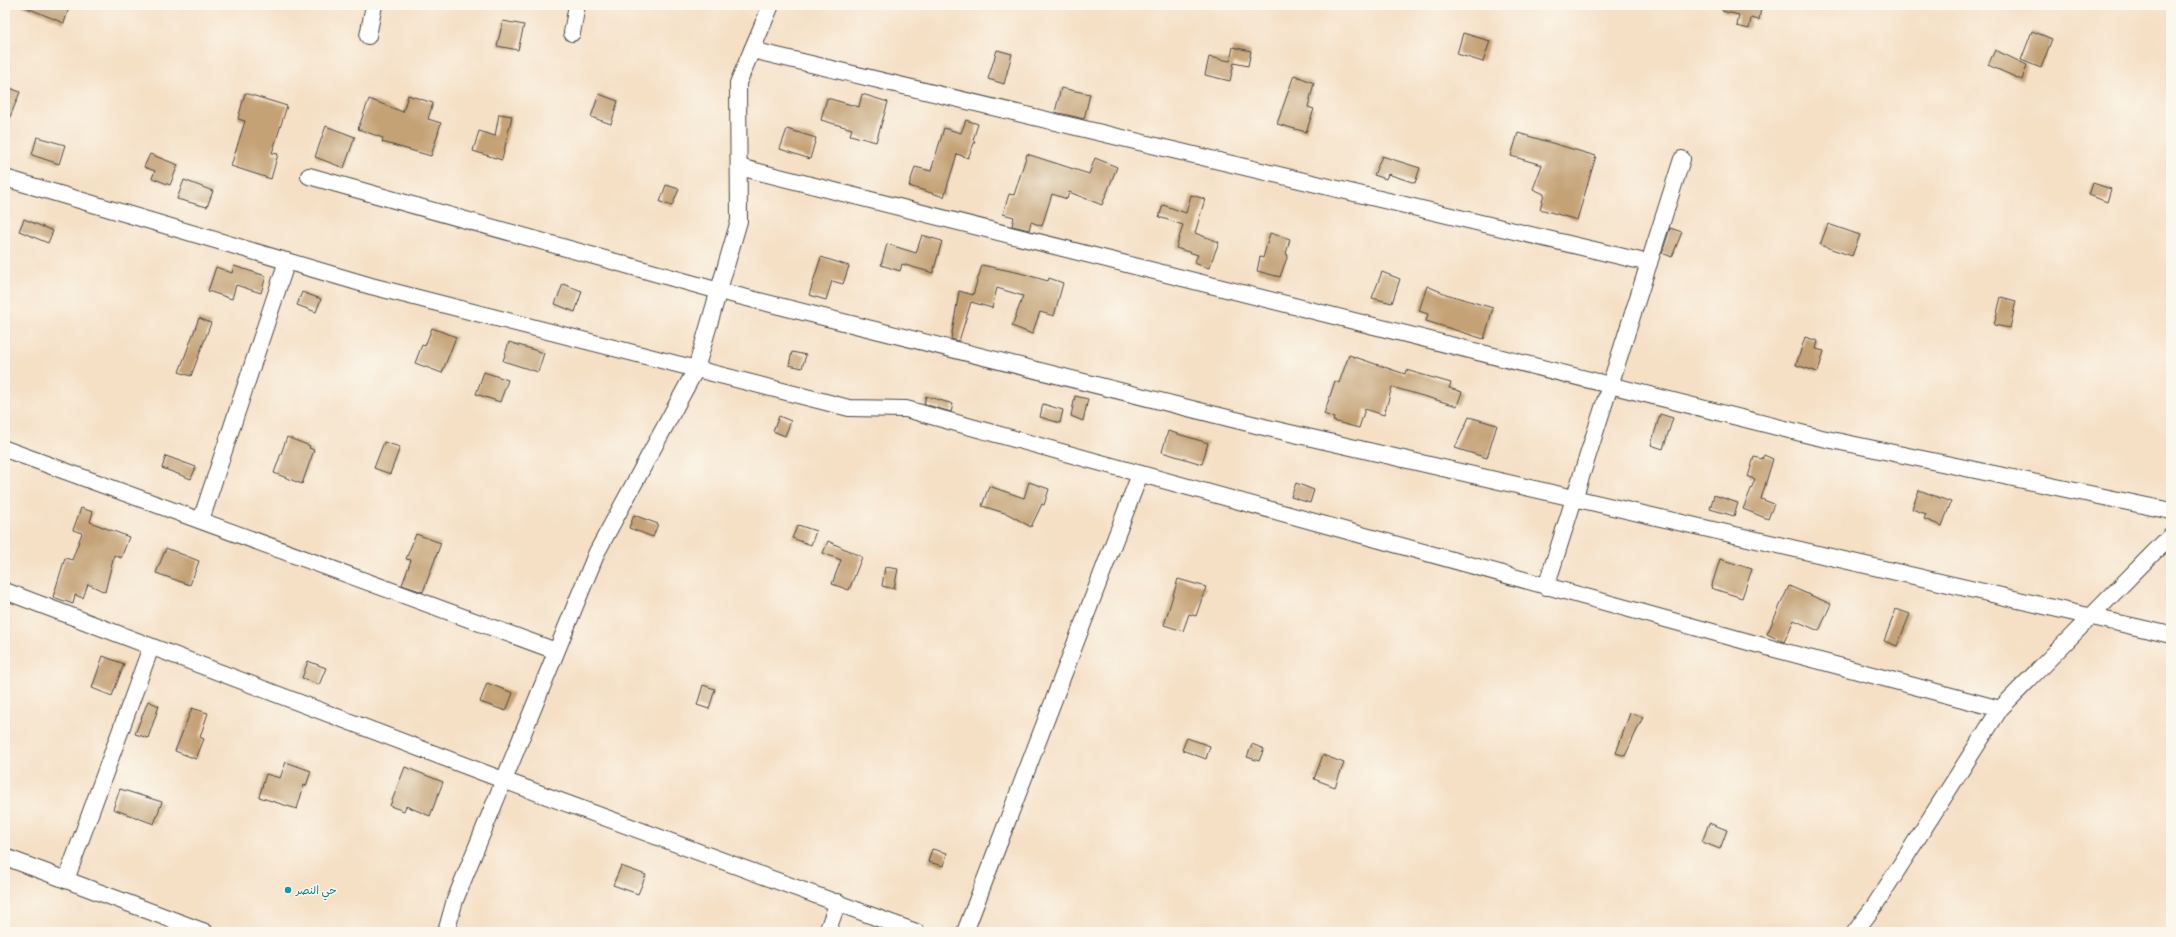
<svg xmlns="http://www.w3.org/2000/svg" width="2176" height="937" viewBox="0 0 2176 937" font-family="Delius,'Playpen Sans Arabic',sans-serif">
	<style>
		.building { fill: #c4a276 }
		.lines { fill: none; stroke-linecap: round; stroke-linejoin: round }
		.street-casing { stroke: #494642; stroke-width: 18 }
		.street { stroke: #fff; stroke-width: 16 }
		.culture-dot { fill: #0f9aa8; stroke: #fbf7ec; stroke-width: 1.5 }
		.labels { text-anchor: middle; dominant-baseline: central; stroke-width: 3; stroke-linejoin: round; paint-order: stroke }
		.culture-label { font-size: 11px; fill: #0d838f; stroke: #fbf7ec; text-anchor: start }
	</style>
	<rect width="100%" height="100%" fill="#fbf7ec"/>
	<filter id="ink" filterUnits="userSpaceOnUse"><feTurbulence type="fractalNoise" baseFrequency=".025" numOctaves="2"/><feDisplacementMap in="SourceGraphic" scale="8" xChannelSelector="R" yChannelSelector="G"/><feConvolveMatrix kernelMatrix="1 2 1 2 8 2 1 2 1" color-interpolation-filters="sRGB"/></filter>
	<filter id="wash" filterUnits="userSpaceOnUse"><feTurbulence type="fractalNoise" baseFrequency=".012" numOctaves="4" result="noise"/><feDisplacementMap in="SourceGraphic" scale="16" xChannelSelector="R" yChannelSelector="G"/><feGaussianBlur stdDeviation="0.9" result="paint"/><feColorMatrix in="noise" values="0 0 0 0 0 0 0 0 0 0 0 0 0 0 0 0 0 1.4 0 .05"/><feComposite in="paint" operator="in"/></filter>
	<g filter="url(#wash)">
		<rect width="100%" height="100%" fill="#f5e0c6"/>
		<g id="blocks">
			<g class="building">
				<polygon points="20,5 70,5 64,23"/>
				<polygon points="1724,5 1754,5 1761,8 1759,20 1751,18 1749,29 1737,26 1739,15 1722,11"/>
				<polygon points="503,21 524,25 518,50 497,46"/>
				<polygon points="2032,31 2052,39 2041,68 2021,60"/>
				<polygon points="1463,33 1490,41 1483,62 1457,54"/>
				<polygon points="1233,47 1251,51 1248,66 1234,63 1230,81 1205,75 1209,57 1230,61"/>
				<polygon points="997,50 1012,54 1004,84 988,79"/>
				<polygon points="1995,50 2027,65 2022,80 1988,65"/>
				<polygon points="1294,75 1314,83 1308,107 1314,109 1306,132 1277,124"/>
				<polygon points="5,86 20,92 6,127 5,127"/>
				<polygon points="1061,88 1090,94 1084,119 1055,112"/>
				<polygon points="245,93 287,106 272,153 278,154 271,179 231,166 245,121 238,119"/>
				<polygon points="599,94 618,101 611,124 591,117"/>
				<polygon points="862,94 888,102 876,142 850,135 852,129 821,120 827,98 859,107"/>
				<polygon points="408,95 433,103 428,119 441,123 431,156 382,142 383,138 358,129 369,99 403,112"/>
				<polygon points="499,114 512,116 502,160 473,151 479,131 495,136"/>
				<polygon points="966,120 978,124 973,140 975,141 968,158 957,154 944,197 909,186 915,167 931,171 944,128 961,133"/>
				<polygon points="326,126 355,137 344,168 315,157"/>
				<polygon points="787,129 816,138 810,159 780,149"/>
				<polygon points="1518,133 1596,156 1577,220 1540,209 1544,194 1533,189 1542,165 1511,156"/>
				<polygon points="37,137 65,145 59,164 32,155"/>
				<polygon points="150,154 178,165 170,185 152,178 155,171 144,167"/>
				<polygon points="1027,154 1089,174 1095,158 1117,167 1102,205 1069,192 1067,199 1052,194 1042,226 1031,222 1029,230 1012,226 1014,217 1003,214 1009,194 1014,195"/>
				<polygon points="1382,156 1420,168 1415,183 1388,174 1386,179 1374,175"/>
				<polygon points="184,180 213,191 207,207 177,199"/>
				<polygon points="2093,183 2111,189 2107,202 2089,195"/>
				<polygon points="666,185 679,189 672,206 660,202"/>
				<polygon points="1191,195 1205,199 1195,233 1219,242 1209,268 1194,263 1198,255 1176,248 1183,225 1159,217 1163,205 1186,213"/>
				<polygon points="24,219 53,231 48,243 19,231"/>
				<polygon points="1828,224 1860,235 1852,256 1820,245"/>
				<polygon points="1670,228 1682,232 1672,257 1662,253"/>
				<polygon points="1270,233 1290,239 1286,254 1288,255 1280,277 1257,271 1260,257 1263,258"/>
				<polygon points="922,235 942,241 933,273 902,264 900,271 881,265 887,244 916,253"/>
				<polygon points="821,257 849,266 843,284 832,281 826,300 809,295"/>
				<polygon points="982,265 1020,273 1048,281 1049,278 1063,283 1054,316 1040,312 1032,334 1012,326 1023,296 997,288 992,308 971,302 959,341 951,339 959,291 973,295"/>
				<polygon points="234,266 266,276 261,293 236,285 232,299 208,291 216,267 232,273"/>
				<polygon points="1382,272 1400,279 1392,303 1372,298"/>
				<polygon points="563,284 582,291 575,312 555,304"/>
				<polygon points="1427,286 1446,294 1493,308 1484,339 1426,321 1428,314 1419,311"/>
				<polygon points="302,292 321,299 316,312 297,305"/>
				<polygon points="2001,297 2016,301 2010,328 1994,325"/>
				<polygon points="199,318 211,323 191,376 179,372"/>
				<polygon points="432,328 456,337 442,373 415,363 422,345 425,346"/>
				<polygon points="1805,337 1818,341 1816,349 1824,351 1818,372 1796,365"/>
				<polygon points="509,342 544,353 538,372 503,361"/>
				<polygon points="792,352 806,355 802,368 789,365"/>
				<polygon points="1349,355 1405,374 1406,370 1451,383 1449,388 1462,392 1457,406 1392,387 1384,415 1365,409 1359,428 1333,421 1334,418 1324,414 1335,381 1339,383"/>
				<polygon points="484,372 508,380 500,402 476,394"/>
				<polygon points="926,396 953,404 951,412 924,404"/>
				<polygon points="1075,396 1088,399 1083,421 1071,416"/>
				<polygon points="1043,404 1063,410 1060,423 1040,417"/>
				<polygon points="1660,414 1673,418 1663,449 1651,445"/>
				<polygon points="779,416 791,421 785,436 773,431"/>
				<polygon points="1469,417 1497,425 1487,458 1455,448"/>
				<polygon points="1168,431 1208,443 1202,464 1162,452"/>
				<polygon points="287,437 310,446 309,448 314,450 302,484 274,473"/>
				<polygon points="384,442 400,447 390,474 374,468"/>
				<polygon points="1764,455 1773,459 1761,499 1774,504 1768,519 1743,509 1755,479 1748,477 1754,457 1762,459"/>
				<polygon points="166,456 196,467 191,479 162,468"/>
				<polygon points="1029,482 1049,489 1044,505 1042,504 1031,527 1008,514 982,506 989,486 1024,498"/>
				<polygon points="1296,483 1314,490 1310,503 1291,497"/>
				<polygon points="1919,490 1951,502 1942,526 1924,519 1926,514 1912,509"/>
				<polygon points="1714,495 1738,503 1734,516 1710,509"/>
				<polygon points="81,508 93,512 90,522 129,537 121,558 114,555 105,592 88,584 83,598 75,595 73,604 53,597 65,558 72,560 82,533 73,530"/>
				<polygon points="634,515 658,524 653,537 629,528"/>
				<polygon points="798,525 816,531 811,545 792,538"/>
				<polygon points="416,534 441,543 423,592 402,585 411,560 406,559"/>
				<polygon points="828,541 862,557 849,590 832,584 841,560 823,553"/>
				<polygon points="166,548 199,561 190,585 156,573"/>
				<polygon points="1720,559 1752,569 1742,598 1711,588"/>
				<polygon points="885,567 898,569 894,589 882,586"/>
				<polygon points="1178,579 1206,587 1196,616 1189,614 1183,631 1164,625"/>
				<polygon points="1789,586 1831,604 1819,631 1794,620 1784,642 1767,634"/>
				<polygon points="1896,609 1910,614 1897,646 1884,641"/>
				<polygon points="103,656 124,664 112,696 92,688"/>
				<polygon points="308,661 326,668 319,685 302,678"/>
				<polygon points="487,683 513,693 506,711 480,702"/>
				<polygon points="703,685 715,689 709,709 697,705"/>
				<polygon points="148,701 159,706 148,738 135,734"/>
				<polygon points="192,708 208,713 200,737 204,739 196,759 175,751"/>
				<polygon points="1630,713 1643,717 1625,756 1616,753"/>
				<polygon points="1187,738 1210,746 1206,759 1182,750"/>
				<polygon points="1252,744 1264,749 1259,761 1247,757"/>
				<polygon points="1323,755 1344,763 1335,787 1314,779"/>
				<polygon points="286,762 311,771 306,786 304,785 297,809 259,797 266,774 280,778"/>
				<polygon points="405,767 443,782 430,816 406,806 404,811 390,806"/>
				<polygon points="120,789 162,802 154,824 113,809"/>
				<polygon points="1709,823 1727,830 1720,849 1702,842"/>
				<polygon points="932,849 947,853 944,866 928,862"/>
				<polygon points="621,866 646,875 638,894 613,885"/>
			</g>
		</g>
	</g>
	<g filter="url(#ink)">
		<use href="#blocks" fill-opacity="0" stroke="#494642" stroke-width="1"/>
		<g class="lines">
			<defs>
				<g id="street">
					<polyline points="572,33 577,5"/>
					<polyline points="368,36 374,5"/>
					<polyline points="752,50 1649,263"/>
					<polyline points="739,167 1817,437 2171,511"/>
					<polyline points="309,176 719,291 1268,428 2171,635"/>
					<polyline points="5,178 371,286 849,408 906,409 1756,644 2000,709"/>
					<polyline points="5,449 556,651"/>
					<polyline points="201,520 287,261"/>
					<polyline points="1546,587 1682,159"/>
					<polyline points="5,591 503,780 916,932"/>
					<polyline points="5,857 205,932"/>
					<polyline points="66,880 151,647"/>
					<polyline points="446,932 455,900 597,552 696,369 739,221 738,83 771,5"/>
					<polyline points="827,932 838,902"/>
					<polyline points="965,932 1140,474"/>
					<polyline points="1855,932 1875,905 2000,709 2171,535"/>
				</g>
			</defs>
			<use href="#street" class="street-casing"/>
			<use href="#street" class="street"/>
		</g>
	</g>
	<circle class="culture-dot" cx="288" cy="890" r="4"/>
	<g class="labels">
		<g class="culture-label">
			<text x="296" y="890">حي النصر</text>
		</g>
	</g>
	<rect width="2176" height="937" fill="none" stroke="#fbf7ec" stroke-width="20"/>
</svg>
